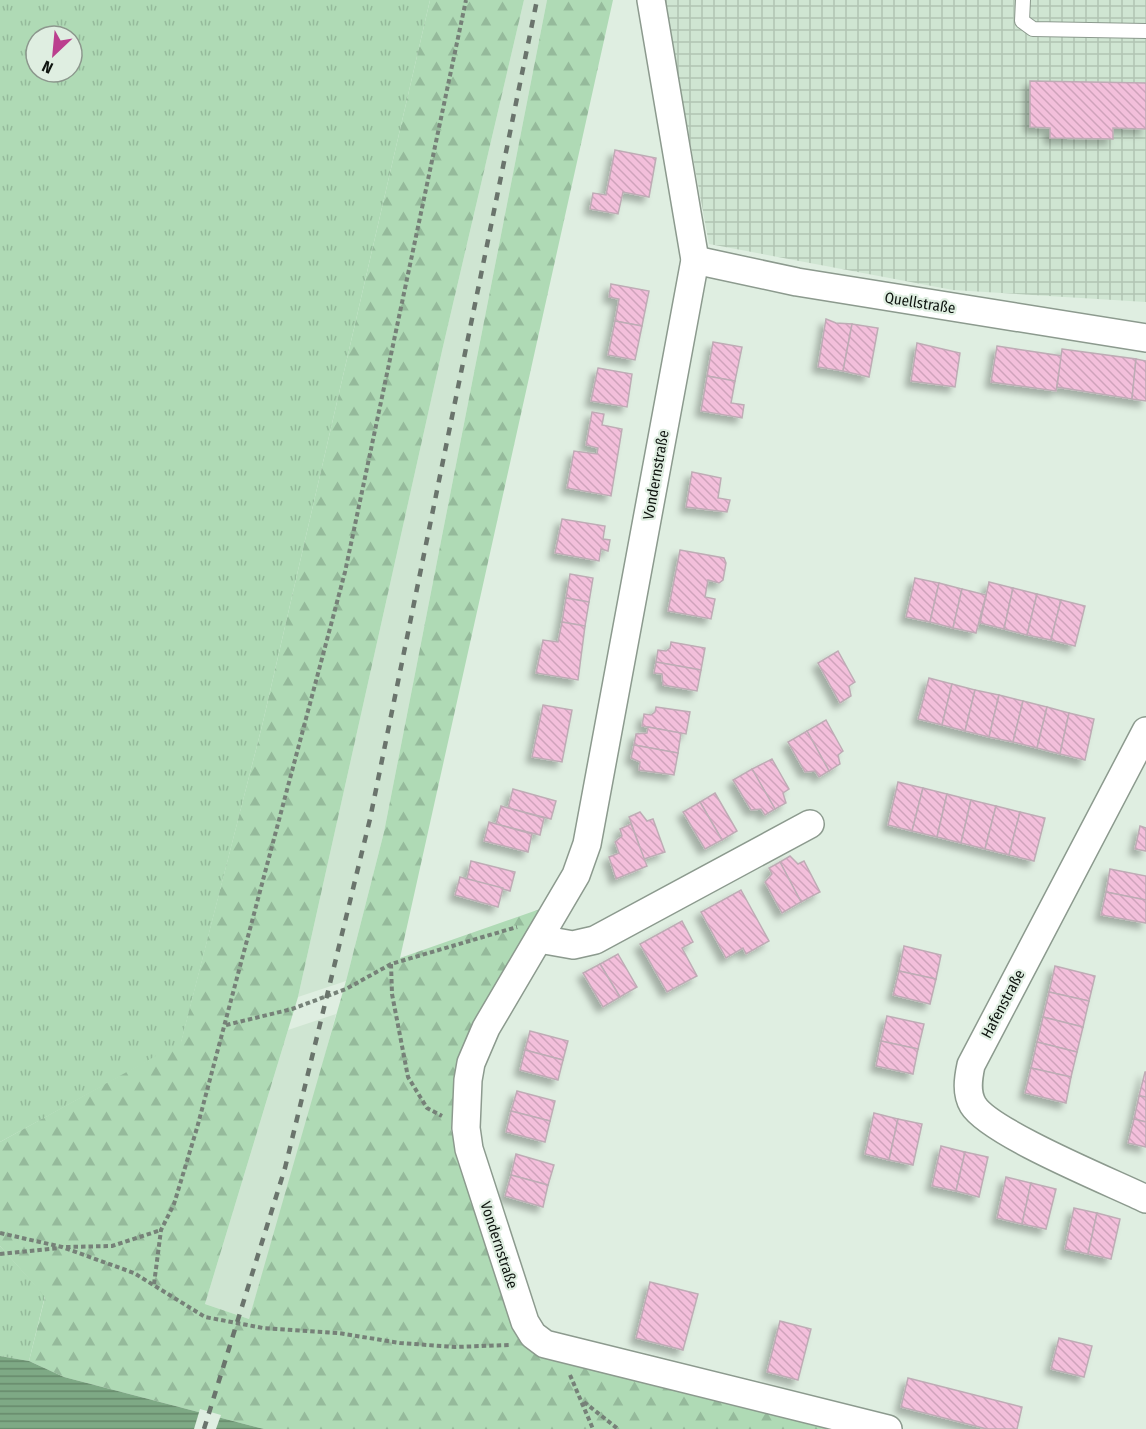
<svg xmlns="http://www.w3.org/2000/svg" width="1146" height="1429" viewBox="0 0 1146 1429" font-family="'Fira Sans Condensed',sans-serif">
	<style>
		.built { fill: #cfe5d2 }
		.industrial { fill: url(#industrial-grid) }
		.grass { fill: url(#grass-tufts); fill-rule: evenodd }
		.forest { fill: url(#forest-firs) }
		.water { fill: url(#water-rules) }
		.pier { fill: #dfeee1 }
		.building { fill: url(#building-back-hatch); stroke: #beacb5; stroke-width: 1.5; filter: url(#shadow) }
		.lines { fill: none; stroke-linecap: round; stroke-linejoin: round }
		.lane-casing { stroke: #8c9a8e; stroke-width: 16 }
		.street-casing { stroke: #8c9a8e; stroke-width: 30 }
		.path { stroke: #768178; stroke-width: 4; stroke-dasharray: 4.5 3; stroke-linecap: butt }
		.lane { stroke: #fff; stroke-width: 14 }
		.street { stroke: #fff; stroke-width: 27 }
		.rail { stroke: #6a746c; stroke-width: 4.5; stroke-dasharray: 8 8; stroke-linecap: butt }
		.labels { text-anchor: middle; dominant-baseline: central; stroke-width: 4.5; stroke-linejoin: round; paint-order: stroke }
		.street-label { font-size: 15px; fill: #0f1510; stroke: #dfeee1 }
	</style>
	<defs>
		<pattern id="industrial-grid" width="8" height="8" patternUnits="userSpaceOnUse" patternTransform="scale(1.5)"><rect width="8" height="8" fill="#cfe5d2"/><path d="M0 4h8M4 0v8" fill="none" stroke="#b1c4b3"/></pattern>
		<pattern id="grass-tufts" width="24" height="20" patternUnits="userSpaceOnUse" patternTransform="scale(1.5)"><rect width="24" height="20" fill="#afdab5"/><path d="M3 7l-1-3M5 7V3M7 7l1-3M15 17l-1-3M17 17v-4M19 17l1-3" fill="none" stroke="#95ba9b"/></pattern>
		<pattern id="forest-firs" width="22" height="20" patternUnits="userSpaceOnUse" patternTransform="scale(1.5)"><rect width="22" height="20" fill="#afdab5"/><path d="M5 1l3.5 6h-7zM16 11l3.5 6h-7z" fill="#95ba9b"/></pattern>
		<pattern id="water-rules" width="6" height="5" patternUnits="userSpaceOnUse" patternTransform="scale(1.5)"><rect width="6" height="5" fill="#7ea985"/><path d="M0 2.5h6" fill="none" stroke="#66886b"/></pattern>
		<pattern id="building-back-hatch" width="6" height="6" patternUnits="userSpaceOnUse" patternTransform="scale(1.5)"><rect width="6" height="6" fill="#f3bfdb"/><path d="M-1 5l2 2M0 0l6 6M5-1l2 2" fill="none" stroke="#cfa3bb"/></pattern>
		<filter id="shadow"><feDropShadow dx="-5.5" dy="5.5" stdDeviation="3" flood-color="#0004"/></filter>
	</defs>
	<rect width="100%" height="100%" fill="#dfeee1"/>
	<g class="built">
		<polygon points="524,0 547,0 384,832 346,981 298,997 442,351"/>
		<polygon points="336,1014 297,1160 249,1319 205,1304 288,1030"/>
	</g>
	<polygon class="industrial" points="664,0 1146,0 1146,302 953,290 709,244"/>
	<g class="grass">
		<path d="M0,0H430L262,726L181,1043L0,1142ZM36,36H72V72H36Z"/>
		<polygon points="0,1246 45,1296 29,1361 0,1356"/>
	</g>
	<polygon class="forest" points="430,0 524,0 442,351 298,997 205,1304 249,1319 346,981 384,832 547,0 613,0 400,958 543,908 457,1062 451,1130 515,1324 851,1429 264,1429 64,1377 29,1361 45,1297 0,1246 0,1142 181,1042 262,726"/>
	<polygon class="water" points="0,1356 29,1361 64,1377 264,1429 0,1429"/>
	<polygon class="pier" points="200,1409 221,1415 216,1429 194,1429"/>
	<g class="building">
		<polygon points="1030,81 1146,83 1146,129 1113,128 1113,139 1050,138 1050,128 1030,127"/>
		<polygon points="615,150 656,158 649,197 623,192 618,214 590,209 593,193 606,195"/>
		<polygon points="611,284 649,291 642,326 615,321 619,299 609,297"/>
		<polygon points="826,319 836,323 852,324 843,371 818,367"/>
		<polygon points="615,321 642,326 635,360 608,355"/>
		<polygon points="852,324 878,328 869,377 843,371"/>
		<polygon points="713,342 742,347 735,381 707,376"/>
		<polygon points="917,343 960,353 955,387 911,381"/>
		<polygon points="997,346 1062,356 1056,391 991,382"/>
		<polygon points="1062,349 1136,359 1132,399 1057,387"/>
		<polygon points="1136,359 1146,361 1146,401 1132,399"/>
		<polygon points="598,368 632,374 627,407 591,401"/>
		<polygon points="707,376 735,381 731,403 744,405 742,418 701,411"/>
		<polygon points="592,412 604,414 602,425 622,429 611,496 567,488 574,451 597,454 598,448 586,445"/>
		<polygon points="692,472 721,478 718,498 730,500 727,512 686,507"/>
		<polygon points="562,519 605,526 603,539 610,540 608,551 601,549 599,561 555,553"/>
		<polygon points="680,550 724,558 726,563 723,580 719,583 708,580 705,597 715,599 711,619 668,611"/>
		<polygon points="570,574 593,578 589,602 566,598"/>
		<polygon points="915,578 939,583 930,622 906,617"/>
		<polygon points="989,582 1013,588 1004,629 980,623"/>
		<polygon points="939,583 962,589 953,628 930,622"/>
		<polygon points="1013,588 1037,594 1027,635 1004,629"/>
		<polygon points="962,589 986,595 976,633 953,628"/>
		<polygon points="1037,594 1061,600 1051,640 1027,635"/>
		<polygon points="566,598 589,602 585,626 562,622"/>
		<polygon points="1061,600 1085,606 1075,646 1051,640"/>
		<polygon points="562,622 585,626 578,680 536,673 543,640 558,642"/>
		<polygon points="671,642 705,648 701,670 656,662 658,650 666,651 670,648"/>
		<polygon points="838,651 855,682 849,686 851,696 840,703 818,663"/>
		<polygon points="656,662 701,670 697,691 663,685 662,674 654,673"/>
		<polygon points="929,678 952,684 942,725 918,719"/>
		<polygon points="952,684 975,690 965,731 942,725"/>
		<polygon points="975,690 999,695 989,737 965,731"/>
		<polygon points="999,695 1023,701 1013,742 989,737"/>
		<polygon points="1023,701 1047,707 1037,748 1013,742"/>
		<polygon points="543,705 572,710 562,762 532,757"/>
		<polygon points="656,707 690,712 686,734 642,726 644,714 651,715 655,712"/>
		<polygon points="1047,707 1069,713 1060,754 1037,748"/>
		<polygon points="1069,713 1094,719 1085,760 1060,754"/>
		<polygon points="826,720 843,751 838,755 840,764 829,771 807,731"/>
		<polygon points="648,727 681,733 678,753 634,745 636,734 647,733"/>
		<polygon points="807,731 829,771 819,777 815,771 805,772 788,742"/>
		<polygon points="634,745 678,753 674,775 639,770 640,762 631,758"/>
		<polygon points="772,759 789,789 783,793 786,803 775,809 752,769"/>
		<polygon points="752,769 775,809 765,815 761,809 751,810 733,780"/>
		<polygon points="898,782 923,788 912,831 888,825"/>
		<polygon points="923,788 947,794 937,837 912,831"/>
		<polygon points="513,789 556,801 551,819 508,808"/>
		<polygon points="715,793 737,831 722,840 700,802"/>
		<polygon points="947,794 971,800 961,843 937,837"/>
		<polygon points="971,800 996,806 985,849 961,843"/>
		<polygon points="700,802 722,840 705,849 683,812"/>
		<polygon points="501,806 544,818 540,835 496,824"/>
		<polygon points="996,806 1020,812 1009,855 985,849"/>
		<polygon points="640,812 647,821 653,819 665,852 644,859 629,817"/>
		<polygon points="1020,812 1045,818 1034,861 1009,855"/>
		<polygon points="489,822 532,834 528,852 484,841"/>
		<polygon points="631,824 647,866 616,879 609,857 619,853 615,842 622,836 620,829"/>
		<polygon points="1140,826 1146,828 1146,851 1135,849"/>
		<polygon points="790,856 798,864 804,861 820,892 801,902 780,862"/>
		<polygon points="471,861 515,872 510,891 467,879"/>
		<polygon points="780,862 801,902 782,913 765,882 772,874 769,868"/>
		<polygon points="1110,869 1146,876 1146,900 1106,892"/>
		<polygon points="460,877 503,888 498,907 455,895"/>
		<polygon points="741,890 769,941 746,954 743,948 726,958 701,912"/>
		<polygon points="1106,892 1146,900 1146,923 1101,915"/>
		<polygon points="682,921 693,942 682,948 697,976 667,992 640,944"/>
		<polygon points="904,946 941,955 936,979 899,971"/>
		<polygon points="618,954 637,987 620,997 600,964"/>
		<polygon points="600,964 620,997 603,1007 583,973"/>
		<polygon points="1055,966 1095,976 1089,1001 1049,992"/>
		<polygon points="899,971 936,979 930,1004 893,995"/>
		<polygon points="1049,992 1089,1001 1083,1027 1043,1017"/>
		<polygon points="887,1016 924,1024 918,1049 881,1041"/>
		<polygon points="1043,1017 1083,1027 1077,1052 1037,1042"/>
		<polygon points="530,1031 568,1041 563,1060 525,1050"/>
		<polygon points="881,1041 918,1049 913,1074 876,1066"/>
		<polygon points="1037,1042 1077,1052 1071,1077 1031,1068"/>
		<polygon points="525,1050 563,1060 558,1080 520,1070"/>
		<polygon points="1031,1068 1071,1077 1066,1103 1025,1093"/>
		<polygon points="1145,1072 1146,1072 1146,1097 1139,1096"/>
		<polygon points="517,1091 555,1101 550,1121 511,1111"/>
		<polygon points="1139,1096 1146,1097 1146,1122 1134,1119"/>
		<polygon points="511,1111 550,1121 545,1142 506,1132"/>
		<polygon points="874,1113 898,1119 889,1160 865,1154"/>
		<polygon points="898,1119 922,1124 913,1165 889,1160"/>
		<polygon points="1134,1119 1146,1122 1146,1147 1128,1143"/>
		<polygon points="941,1146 965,1152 956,1191 932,1186"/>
		<polygon points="965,1152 988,1157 979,1197 956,1191"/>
		<polygon points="516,1154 554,1165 548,1185 511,1175"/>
		<polygon points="511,1175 548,1185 543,1207 505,1196"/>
		<polygon points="1006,1177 1031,1183 1022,1224 997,1218"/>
		<polygon points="1031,1183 1056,1189 1046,1229 1022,1224"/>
		<polygon points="1074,1208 1097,1213 1088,1254 1065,1249"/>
		<polygon points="1097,1213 1120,1219 1111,1259 1088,1254"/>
		<polygon points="650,1282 698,1294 683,1350 636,1338"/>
		<polygon points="780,1321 811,1329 798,1380 767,1372"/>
		<polygon points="1059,1338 1092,1346 1084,1377 1051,1369"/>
		<polygon points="908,1378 1022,1407 1017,1429 987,1429 901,1407"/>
	</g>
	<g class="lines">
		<defs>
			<polyline id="lane" points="1023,0 1022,21 1033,29 1146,31"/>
			<g id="street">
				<polyline points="651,0 695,260 587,844 576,875 486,1028 471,1063 468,1080 466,1128 469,1149 525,1322 533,1335 545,1344 888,1429"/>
				<polyline points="695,260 797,282 1146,338"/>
				<path d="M1146,731L971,1065C968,1079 966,1093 973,1105C990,1133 1111,1182 1146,1199"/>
				<polyline points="539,939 573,945 595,940 810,824"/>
			</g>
		</defs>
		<use href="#lane" class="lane-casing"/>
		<use href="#street" class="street-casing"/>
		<g class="path">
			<polyline points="391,964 392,994 408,1077 427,1108 442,1116"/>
			<polyline points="226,1025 292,1009 346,989 391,964 517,927"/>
			<polyline points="0,1233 62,1247 134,1273 205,1317 263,1328 338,1333 400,1343 455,1347 509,1345"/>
			<polyline points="66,1247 112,1246 161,1230"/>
			<polyline points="0,1254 59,1248"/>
			<polyline points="154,1284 161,1230 174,1204 197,1128 345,572 466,0"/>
			<polyline points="570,1375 593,1429"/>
			<polyline points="584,1402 618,1429"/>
		</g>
		<use href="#lane" class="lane"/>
		<use href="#street" class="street"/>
		<polyline class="rail" points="204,1429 285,1168 370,819 537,0"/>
	</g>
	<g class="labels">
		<g class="street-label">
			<text transform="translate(920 303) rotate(9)">Quellstraße</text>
			<text transform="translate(656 475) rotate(-80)">Vondernstraße</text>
			<text transform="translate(1003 1004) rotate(-62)">Hafenstraße</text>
			<text transform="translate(499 1245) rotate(72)">Vondernstraße</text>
		</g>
	</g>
	<g transform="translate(54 54) rotate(206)"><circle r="28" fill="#dfeee1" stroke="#8c978d" stroke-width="1.5"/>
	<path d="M0-4.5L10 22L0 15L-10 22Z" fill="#bb3f8e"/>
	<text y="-9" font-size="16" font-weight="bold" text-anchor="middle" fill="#0f1510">N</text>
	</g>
</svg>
